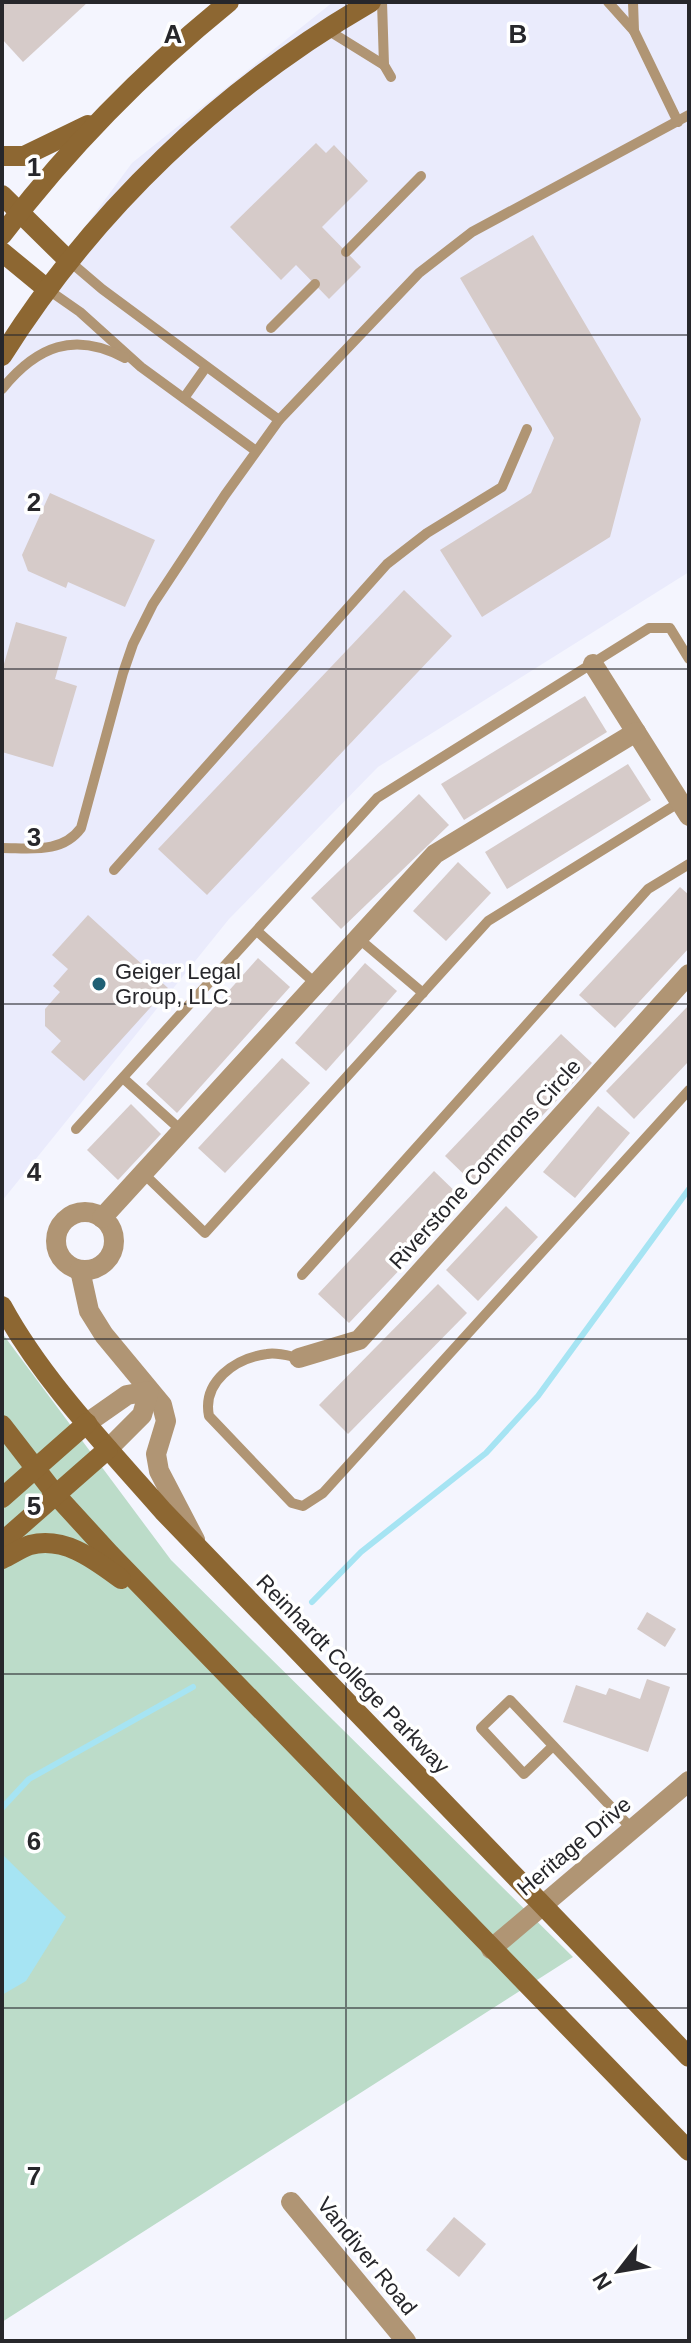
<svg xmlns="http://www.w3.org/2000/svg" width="691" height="2343" viewBox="0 0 691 2343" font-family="Helvetica,sans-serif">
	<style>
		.built { fill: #eaebfc }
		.green { fill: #bcdcc9 }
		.water { fill: #a6e4f3 }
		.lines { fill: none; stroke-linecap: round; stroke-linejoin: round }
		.stream { stroke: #a6e4f3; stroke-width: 6 }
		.building { fill: #d6cbc9 }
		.lane { stroke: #b09574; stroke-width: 10 }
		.street { stroke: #b09574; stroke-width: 20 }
		.secondary { stroke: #8d6732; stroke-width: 20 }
		.grid { fill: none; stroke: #27272b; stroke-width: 2; stroke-opacity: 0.55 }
		.poi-dot { fill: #1f6075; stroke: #fff; stroke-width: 3 }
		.labels { text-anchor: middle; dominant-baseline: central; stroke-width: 7; stroke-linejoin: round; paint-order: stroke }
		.poi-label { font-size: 22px; fill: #27272b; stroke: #fff; text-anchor: start }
		.street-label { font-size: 22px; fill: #27272b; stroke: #fff }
		.grid-label { font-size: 26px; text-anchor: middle; font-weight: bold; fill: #27272b; stroke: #fff; stroke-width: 7; stroke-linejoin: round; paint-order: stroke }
	</style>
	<rect width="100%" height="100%" fill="#f4f5fe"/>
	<polygon class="built" points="333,2 689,2 689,572 378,767 229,919 2,1201 2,339 132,163"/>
	<polygon class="green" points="2,1333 171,1560 573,1957 2,2322"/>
	<polygon class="water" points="2,1854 66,1917 26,1981 2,1995"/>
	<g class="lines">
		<g class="stream">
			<polyline points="312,1602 361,1552 486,1453 538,1396 689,1189"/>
			<polyline points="2,1808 29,1779 193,1687"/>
		</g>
	</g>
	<g class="building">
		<polygon points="2,2 88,2 23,62 2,39"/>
		<polygon points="316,143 326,153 334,145 368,181 322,227 361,267 329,299 296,265 281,280 230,227"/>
		<polygon points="533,235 641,419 610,537 482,617 440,550 531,493 554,438 460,278"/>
		<polygon points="50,493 155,540 125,607 68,582 66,588 28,571 22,555"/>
		<polygon points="404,590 452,636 207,895 158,849"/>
		<polygon points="16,622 67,637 55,679 77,686 53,767 2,752 2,671"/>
		<polygon points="585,696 607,732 464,820 441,784"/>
		<polygon points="628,764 651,800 507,889 485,852"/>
		<polygon points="419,794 449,825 341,929 311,898"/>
		<polygon points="458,862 491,893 446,941 413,911"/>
		<polygon points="680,887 689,895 689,948 615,1028 579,995"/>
		<polygon points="88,915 168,988 84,1081 51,1052 61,1041 45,1026 45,1009 60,992 53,986 68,969 52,955"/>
		<polygon points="258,958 290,987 177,1113 146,1084"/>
		<polygon points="365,963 397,991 326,1071 295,1043"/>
		<polygon points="689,1005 689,1061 634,1119 606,1091"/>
		<polygon points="561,1034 592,1063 476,1186 445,1156"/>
		<polygon points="282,1058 310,1083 225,1173 198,1148"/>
		<polygon points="131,1104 161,1134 118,1180 87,1150"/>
		<polygon points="598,1106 630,1133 575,1198 543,1172"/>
		<polygon points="434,1171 465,1201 349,1323 318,1294"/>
		<polygon points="506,1206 538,1237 478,1301 446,1270"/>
		<polygon points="438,1284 467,1313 348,1434 319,1405"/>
		<polygon points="647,1612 676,1629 665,1647 637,1629"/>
		<polygon points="647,1679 670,1687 648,1752 563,1722 576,1685 606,1695 609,1688 640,1699"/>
		<polygon points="454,2217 486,2244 459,2277 426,2250"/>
	</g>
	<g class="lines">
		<g class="lane">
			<polyline points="382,2 384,65 391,77"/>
			<polyline points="608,2 634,31 678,122"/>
			<polyline points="633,2 634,31"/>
			<polyline points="326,29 384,65"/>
			<polyline points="346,252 421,176"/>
			<polyline points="68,260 102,289 279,420"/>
			<polyline points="47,289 80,312 141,367 256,451"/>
			<polyline points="271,328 315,284"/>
			<path d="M2,389C37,346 74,331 125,358"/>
			<polyline points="184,398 206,367"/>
			<path d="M2,848C30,848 62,854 81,828L123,673L133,644L153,604L225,495L279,420L419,273L472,232L689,115"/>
			<polyline points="114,870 387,564 427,533 502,487 527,429"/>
			<polyline points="257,931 316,984"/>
			<polyline points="358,938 423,993"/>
			<polyline points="123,1078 182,1131"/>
			<polyline points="76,1129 377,798 649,628 670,628 689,659"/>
			<polyline points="143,1173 205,1233 488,921 680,802"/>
			<polyline points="302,1275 648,889 689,864"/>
			<path d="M299,1358C289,1356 277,1352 267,1354C235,1358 202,1382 209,1416L292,1503L303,1506L323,1493L689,1090"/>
			<polyline points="553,1746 524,1774 481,1728 510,1700 632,1829"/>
		</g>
		<g class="street">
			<polyline points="593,664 689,816"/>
			<circle cx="85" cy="1241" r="29"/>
			<polyline points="102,1218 435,854 636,732"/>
			<polyline points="80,1270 89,1311 104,1335 162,1405 166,1421 156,1454 159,1471 195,1540"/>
			<polyline points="299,1358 359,1340 689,974"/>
			<polyline points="87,1423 127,1395 149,1391 142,1415 108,1449"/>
			<polyline points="491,1949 689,1781"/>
			<polyline points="291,2202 406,2341"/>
		</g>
		<g class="secondary">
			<polyline points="2,156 24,156 88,125"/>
			<polyline points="2,195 68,260"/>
			<path d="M2,235C68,148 144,71 229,2"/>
			<polyline points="2,252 47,289"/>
			<path d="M2,356C93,211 222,88 371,2"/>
			<path d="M2,1306C42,1380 108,1448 163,1511L689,2057"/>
			<polyline points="2,1425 56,1495 110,1554 689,2151"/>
			<polyline points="2,1498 87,1423"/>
			<polyline points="2,1542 108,1449"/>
			<path d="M2,1559C11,1555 21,1548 30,1545C65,1536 95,1560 121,1579"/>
		</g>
	</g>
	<path class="grid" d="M346,2V2341M2,335H689M2,669H689M2,1004H689M2,1339H689M2,1674H689M2,2008H689"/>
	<circle class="poi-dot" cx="99" cy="984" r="8"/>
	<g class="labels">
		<g class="poi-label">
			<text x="115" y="971">Geiger Legal<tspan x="115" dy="25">Group, LLC</tspan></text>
		</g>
		<g class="street-label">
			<text transform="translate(485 1164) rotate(-48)">Riverstone Commons Circle</text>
			<text transform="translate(353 1674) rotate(46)">Reinhardt College Parkway</text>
			<text transform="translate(574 1846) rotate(-40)">Heritage Drive</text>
			<text transform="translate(367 2256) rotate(51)">Vandiver Road</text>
		</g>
	</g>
	<g class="grid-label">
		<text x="173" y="43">A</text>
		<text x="518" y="43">B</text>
		<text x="34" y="176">1</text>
		<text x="34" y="511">2</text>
		<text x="34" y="846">3</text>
		<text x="34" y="1181">4</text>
		<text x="34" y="1515">5</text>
		<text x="34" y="1850">6</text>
		<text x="34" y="2185">7</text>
	</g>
	<rect width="691" height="2343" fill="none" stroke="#27272b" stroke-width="8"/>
	<g transform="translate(619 2271) rotate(239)" stroke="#ffffff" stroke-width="6" paint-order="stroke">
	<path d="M0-6L14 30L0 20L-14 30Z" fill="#27272b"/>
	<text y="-12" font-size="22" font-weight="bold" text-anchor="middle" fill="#27272b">N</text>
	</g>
</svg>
